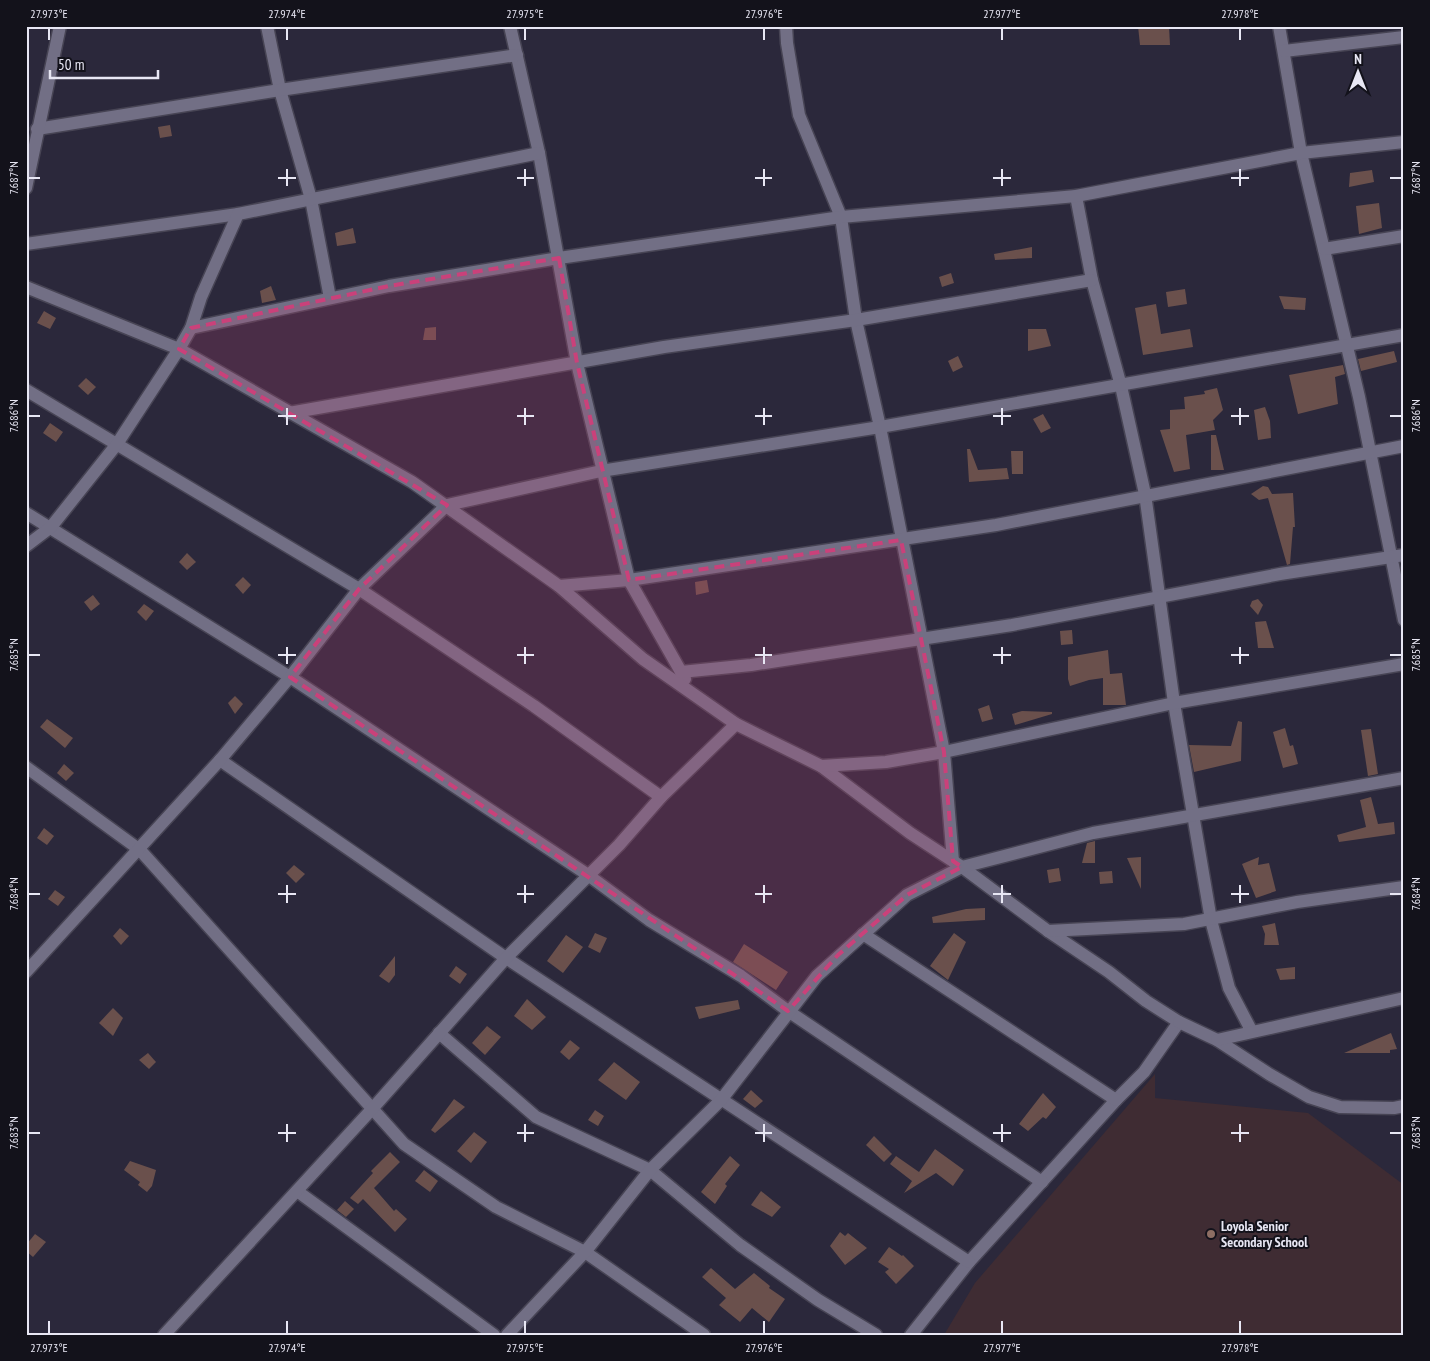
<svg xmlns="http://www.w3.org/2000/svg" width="1430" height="1361" viewBox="0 0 1430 1361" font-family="'PT Sans Narrow',sans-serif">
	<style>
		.education { fill: #3f2c33 }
		.building { fill: #6a504c }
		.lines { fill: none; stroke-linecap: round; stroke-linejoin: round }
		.minor-casing { stroke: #474454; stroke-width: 15 }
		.minor { stroke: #726f85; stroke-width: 12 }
		.marked { fill: #ca417a; fill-opacity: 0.2; stroke: #ca417a; stroke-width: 4; stroke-dasharray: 10 6; stroke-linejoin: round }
		.ticks { fill: none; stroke: #e8e7f4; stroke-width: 2 }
		.education-dot { fill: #8d6e63; stroke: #13121b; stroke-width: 2 }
		.labels { text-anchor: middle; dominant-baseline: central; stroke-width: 4; stroke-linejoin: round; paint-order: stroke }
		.poi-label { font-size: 14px; font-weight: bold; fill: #e8e7f4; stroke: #13121b; text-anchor: start }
		.neatline { fill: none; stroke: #e8e7f4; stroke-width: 2 }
		.ticks-label { font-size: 12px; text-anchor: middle; fill: #e8e7f4 }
	</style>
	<rect width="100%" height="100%" fill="#2b283b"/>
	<polygon class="education" points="1155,1074 1155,1098 1308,1113 1404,1185 1404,1335 944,1335 975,1283"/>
	<g class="building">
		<polygon points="1138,26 1169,26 1170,45 1140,45"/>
		<polygon points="170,125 172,136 160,138 158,127"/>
		<polygon points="1372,170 1374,182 1349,187 1350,173"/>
		<polygon points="1379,203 1382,228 1359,234 1356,206"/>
		<polygon points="353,228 356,243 337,246 335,233"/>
		<polygon points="1032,247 1032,258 995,260 994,254"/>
		<polygon points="951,273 954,283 942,287 939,277"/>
		<polygon points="271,286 276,300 262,303 260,291"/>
		<polygon points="1185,289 1187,304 1168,307 1166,292"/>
		<polygon points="1279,296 1306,298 1305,310 1284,309"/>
		<polygon points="1156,304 1161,334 1190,329 1193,347 1143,355 1135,308"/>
		<polygon points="44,311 56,318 50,329 37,323"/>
		<polygon points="436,327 436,340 423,340 425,328"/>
		<polygon points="1028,329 1046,329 1051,346 1028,351"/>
		<polygon points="1394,351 1397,362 1361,371 1358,359"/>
		<polygon points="958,356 963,367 953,372 948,361"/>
		<polygon points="1343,365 1345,374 1335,377 1338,404 1298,414 1289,375"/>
		<polygon points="86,378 96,387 88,395 78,386"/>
		<polygon points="1217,388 1223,410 1213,420 1215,430 1186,435 1190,469 1174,472 1160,430 1170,429 1170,410 1185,409 1184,397 1205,394 1204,391"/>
		<polygon points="1265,407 1270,421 1271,438 1258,440 1254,410"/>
		<polygon points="1043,414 1051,428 1041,433 1033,419"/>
		<polygon points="50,423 63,432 56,442 43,433"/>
		<polygon points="1211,435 1216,435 1224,470 1211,470"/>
		<polygon points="967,449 970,449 978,470 1007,468 1009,479 969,482"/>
		<polygon points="1011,451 1023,451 1023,474 1012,474"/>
		<polygon points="1263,486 1268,487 1272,494 1293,493 1295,527 1293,527 1290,564 1287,565 1268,498 1259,500 1251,494"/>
		<polygon points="187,553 196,562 187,570 179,562"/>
		<polygon points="243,577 251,585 243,594 235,585"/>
		<polygon points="707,580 709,592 696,595 695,582"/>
		<polygon points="93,595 100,604 91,611 84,602"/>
		<polygon points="1258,599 1263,605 1258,615 1250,606 1252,601"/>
		<polygon points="144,604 154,611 146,621 137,612"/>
		<polygon points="1266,621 1274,648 1258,648 1255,622"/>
		<polygon points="1072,630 1073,644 1061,645 1060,631"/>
		<polygon points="1108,650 1110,674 1122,673 1126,705 1103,705 1103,678 1089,680 1070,686 1068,679 1068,657"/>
		<polygon points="235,696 243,704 235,714 228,703"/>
		<polygon points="989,705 993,719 982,722 978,709"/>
		<polygon points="1022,711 1052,712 1052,714 1015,725 1012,714"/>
		<polygon points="47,719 73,738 65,748 40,727"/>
		<polygon points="1238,721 1242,722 1241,761 1194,772 1189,745 1231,746"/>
		<polygon points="1285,728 1290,746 1293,745 1298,764 1283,768 1273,732"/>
		<polygon points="1371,729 1378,774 1368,776 1361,730"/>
		<polygon points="64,764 74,773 66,781 57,773"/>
		<polygon points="1371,797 1378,824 1394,822 1395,834 1339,842 1337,835 1366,827 1360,800"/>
		<polygon points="44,828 54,836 47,845 37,838"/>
		<polygon points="1095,841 1095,863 1082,863 1087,843"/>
		<polygon points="1141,857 1141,889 1127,858"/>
		<polygon points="1259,857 1258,865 1269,863 1276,891 1256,898 1242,864"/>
		<polygon points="294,865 305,874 296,883 286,873"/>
		<polygon points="1059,868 1061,881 1049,883 1047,870"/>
		<polygon points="1112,871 1113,883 1100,884 1099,872"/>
		<polygon points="55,890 65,897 58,906 48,899"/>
		<polygon points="985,908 985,920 933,923 932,917 966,909"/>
		<polygon points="1275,923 1279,945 1264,945 1265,934 1262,926"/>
		<polygon points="120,928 129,936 121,945 113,936"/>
		<polygon points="595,933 607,938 600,953 588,947"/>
		<polygon points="954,933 966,942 948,980 930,966"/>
		<polygon points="566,935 583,947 563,973 547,961"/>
		<polygon points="744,944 788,972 776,990 733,962"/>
		<polygon points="395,956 395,975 389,983 379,976"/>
		<polygon points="456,966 467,974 460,984 449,976"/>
		<polygon points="1295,967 1295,979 1280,980 1276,969"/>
		<polygon points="527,999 546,1017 532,1030 514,1016"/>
		<polygon points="738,1000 740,1009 699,1019 695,1007"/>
		<polygon points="113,1008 123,1018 113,1036 99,1023"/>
		<polygon points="487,1026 501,1037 485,1055 472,1043"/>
		<polygon points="1391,1033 1397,1049 1390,1050 1390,1053 1344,1053"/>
		<polygon points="570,1040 580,1048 569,1060 560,1052"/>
		<polygon points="148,1053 156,1062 149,1069 139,1060"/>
		<polygon points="614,1062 640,1082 626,1100 598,1080"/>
		<polygon points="751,1090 763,1101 755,1108 743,1099"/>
		<polygon points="1043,1093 1056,1107 1046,1119 1043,1117 1028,1131 1019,1124"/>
		<polygon points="454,1099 465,1107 435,1133 431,1130"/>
		<polygon points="595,1110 604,1116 598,1126 588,1120"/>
		<polygon points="474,1132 487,1142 471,1163 457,1151"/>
		<polygon points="874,1136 892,1154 884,1162 866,1145"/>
		<polygon points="935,1149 964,1170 953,1186 936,1173 904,1193 912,1181 890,1164 896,1156 919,1172"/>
		<polygon points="390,1152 400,1162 374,1188 394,1211 396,1209 407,1219 395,1232 363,1199 358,1204 350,1198 373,1173 371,1171"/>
		<polygon points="730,1156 740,1165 725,1184 727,1186 715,1204 701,1192"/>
		<polygon points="130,1161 156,1170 152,1186 147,1192 138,1185 140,1182 124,1170"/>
		<polygon points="424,1170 438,1181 430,1192 415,1181"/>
		<polygon points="761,1191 781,1207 772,1217 751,1205"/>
		<polygon points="345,1201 354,1209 346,1217 337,1210"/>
		<polygon points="840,1232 845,1236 848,1233 867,1248 845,1265 830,1246"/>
		<polygon points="35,1234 46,1242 33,1257 26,1251 26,1245"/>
		<polygon points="889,1247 902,1256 903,1255 914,1266 896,1284 885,1272 889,1269 878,1262"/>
		<polygon points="711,1268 735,1289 754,1273 770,1286 769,1288 785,1299 769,1322 752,1308 740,1322 719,1305 726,1298 702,1277"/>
	</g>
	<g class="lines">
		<defs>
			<g id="minor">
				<polyline points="267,26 280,90 311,199 330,298"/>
				<polyline points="510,26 539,153 577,363 629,580 685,679"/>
				<polyline points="786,26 787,43 799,115 841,217 856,320 880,427 944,752 953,861"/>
				<polyline points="1279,26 1301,153 1359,397 1404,620"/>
				<polyline points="1284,51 1404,37"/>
				<polyline points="37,129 280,90 517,55"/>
				<polyline points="26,188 60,26"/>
				<polyline points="1076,196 1092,280 1121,386 1145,494 1174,703 1211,920 1229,988 1251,1030"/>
				<polyline points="26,244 238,214"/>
				<polyline points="1324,249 1404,236"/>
				<polyline points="26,287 179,349 412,482 559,586 643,659 736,724 821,766 910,833 962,867 1048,931 1109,972 1146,1001 1179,1022 1144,1072 1116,1100 969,1262 911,1335"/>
				<polyline points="191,328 389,286 559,258 841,217 1076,196 1301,153 1404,142"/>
				<polyline points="26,390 359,589 534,706 661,797"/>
				<polyline points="289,413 664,347 856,320 1092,280"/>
				<polyline points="26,513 290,677 588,875 649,920 741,976 788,1011 1042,1182"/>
				<polyline points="26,546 51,527 117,444 179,349 191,328 201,297 238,214 539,153"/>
				<polyline points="559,586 629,580 996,525 1404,446"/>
				<polyline points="681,672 751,665 1012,625 1280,574 1404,555"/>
				<polyline points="220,760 506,958 969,1262"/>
				<polyline points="821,766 886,762 944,752 1174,703 1404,664"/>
				<polyline points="26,767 140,850 404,1144 496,1207 585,1252 704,1335"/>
				<polyline points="1048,931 1184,924 1297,902 1404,887"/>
				<polyline points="863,934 1116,1100"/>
				<polyline points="26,972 220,760 290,677 359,589 447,505 601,471 880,427 1404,335"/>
				<polyline points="1179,1022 1217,1040 1269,1074 1309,1097 1340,1107 1394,1108 1404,1106"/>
				<polyline points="439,1033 536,1117 650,1170 740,1245 818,1300 876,1335"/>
				<polyline points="1217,1040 1404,998"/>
				<polyline points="297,1191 494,1335"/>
				<polyline points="164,1335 373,1108 506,958 619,845 661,797 736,724"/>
				<polyline points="507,1335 585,1252 650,1170 721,1100 817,976 907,895 962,867 1093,833 1404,778"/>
			</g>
		</defs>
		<use href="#minor" class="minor-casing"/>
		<use href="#minor" class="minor"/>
	</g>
	<path class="marked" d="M559,258L577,363L629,580L901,540L944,752L953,861L962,867L907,895L838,955L788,1011L290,677L359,589L447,505L179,349L191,328L389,286Z"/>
	<path class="ticks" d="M49,28V40M287,28V40M525,28V40M764,28V40M1002,28V40M1240,28V40M287,169V186M525,169V186M764,169V186M1002,169V186M1240,169V186M28,178H40M278,178H296M517,178H534M755,178H772M993,178H1011M1231,178H1249M1390,178H1402M287,408V425M525,408V425M764,408V425M1002,408V425M1240,408V425M28,416H40M278,416H296M517,416H534M755,416H772M993,416H1011M1231,416H1249M1390,416H1402M287,647V664M525,647V664M764,647V664M1002,647V664M1240,647V664M28,655H40M278,655H296M517,655H534M755,655H772M993,655H1011M1231,655H1249M1390,655H1402M287,885V903M525,885V903M764,885V903M1002,885V903M1240,885V903M28,894H40M278,894H296M517,894H534M755,894H772M993,894H1011M1231,894H1249M1390,894H1402M287,1124V1142M525,1124V1142M764,1124V1142M1002,1124V1142M1240,1124V1142M28,1133H40M278,1133H296M517,1133H534M755,1133H772M993,1133H1011M1231,1133H1249M1390,1133H1402M49,1321V1334M287,1321V1334M525,1321V1334M764,1321V1334M1002,1321V1334M1240,1321V1334"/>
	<circle class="education-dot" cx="1211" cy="1234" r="5"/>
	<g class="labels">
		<g class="poi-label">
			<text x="1221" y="1226">Loyola Senior<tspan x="1221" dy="16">Secondary School</tspan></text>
		</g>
	</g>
	<rect width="1430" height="1361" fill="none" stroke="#13121b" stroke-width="55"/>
	<g transform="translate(1358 72)" stroke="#13121b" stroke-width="4" paint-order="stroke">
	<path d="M0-4L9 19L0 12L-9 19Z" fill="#e8e7f4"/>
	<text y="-8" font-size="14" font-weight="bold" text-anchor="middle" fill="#e8e7f4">N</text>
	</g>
	<path d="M50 70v8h108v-8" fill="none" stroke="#e8e7f4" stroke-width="2.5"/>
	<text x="58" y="70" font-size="15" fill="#e8e7f4" stroke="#13121b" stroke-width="4" paint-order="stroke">50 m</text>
	<rect x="28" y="28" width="1374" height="1306" class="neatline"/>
	<g class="ticks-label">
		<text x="49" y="18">27.973°E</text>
		<text x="287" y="18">27.974°E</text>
		<text x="525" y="18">27.975°E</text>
		<text x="764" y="18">27.976°E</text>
		<text x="1002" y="18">27.977°E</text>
		<text x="1240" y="18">27.978°E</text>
		<text transform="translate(14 178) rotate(-90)" y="4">7.687°N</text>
		<text transform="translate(1416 178) rotate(-90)" y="4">7.687°N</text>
		<text transform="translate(14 416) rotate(-90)" y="4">7.686°N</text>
		<text transform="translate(1416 416) rotate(-90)" y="4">7.686°N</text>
		<text transform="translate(14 655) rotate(-90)" y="4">7.685°N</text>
		<text transform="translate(1416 655) rotate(-90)" y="4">7.685°N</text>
		<text transform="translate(14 894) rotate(-90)" y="4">7.684°N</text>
		<text transform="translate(1416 894) rotate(-90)" y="4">7.684°N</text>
		<text transform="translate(14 1133) rotate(-90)" y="4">7.683°N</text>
		<text transform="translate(1416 1133) rotate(-90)" y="4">7.683°N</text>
		<text x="49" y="1352">27.973°E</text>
		<text x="287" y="1352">27.974°E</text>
		<text x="525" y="1352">27.975°E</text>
		<text x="764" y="1352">27.976°E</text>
		<text x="1002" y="1352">27.977°E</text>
		<text x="1240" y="1352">27.978°E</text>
	</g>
</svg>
